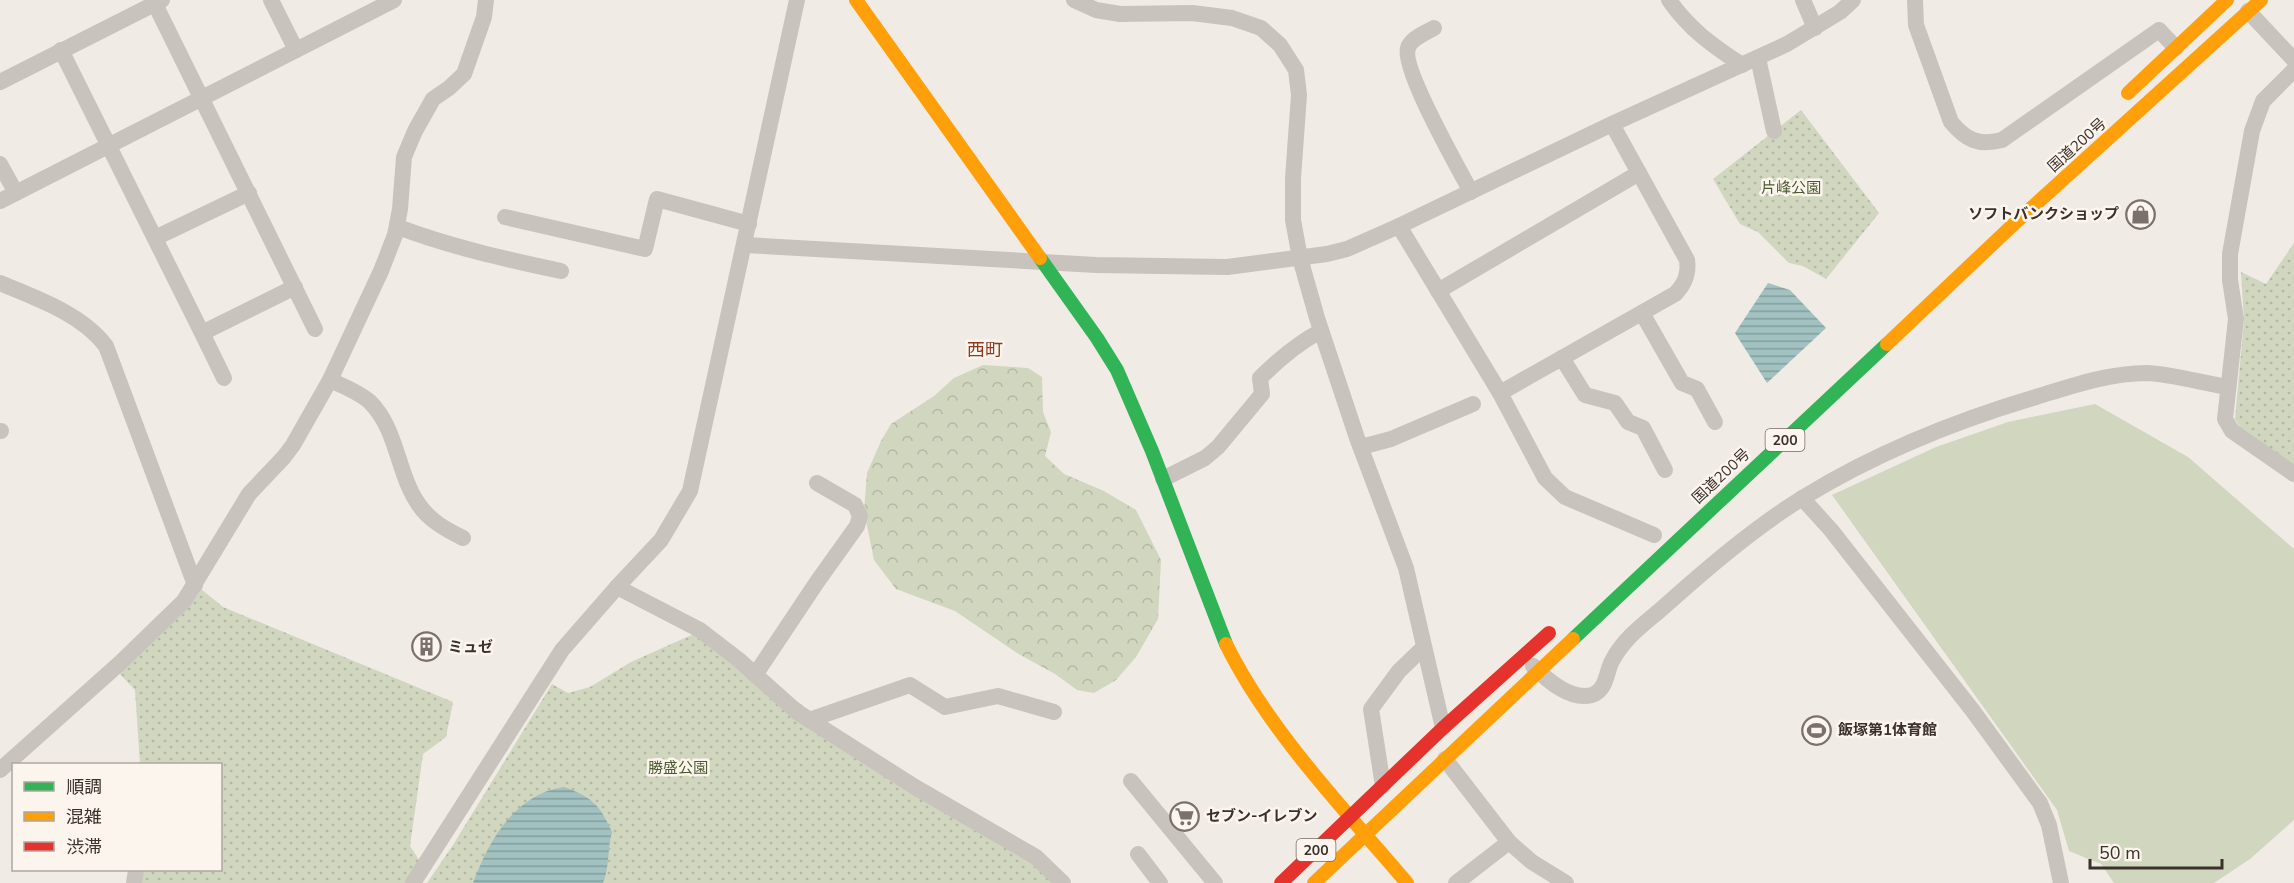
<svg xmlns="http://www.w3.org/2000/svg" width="2294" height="883" viewBox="0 0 2294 883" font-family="'Nunito Sans','Noto Sans JP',sans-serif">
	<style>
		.grass { fill: #d1d6bf }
		.forest { fill: url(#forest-crowns) }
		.park { fill: url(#park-dots) }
		.water { fill: url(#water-rules) }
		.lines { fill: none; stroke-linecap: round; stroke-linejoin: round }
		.street { stroke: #c9c3be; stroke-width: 16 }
		.fast { stroke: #30b455; stroke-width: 14 }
		.slow { stroke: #ff9f0a; stroke-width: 14 }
		.jam { stroke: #e5322d; stroke-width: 14 }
		.labels { text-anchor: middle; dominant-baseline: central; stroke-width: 5; stroke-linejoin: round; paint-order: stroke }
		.shield { fill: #fbf5ee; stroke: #756b66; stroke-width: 1.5 }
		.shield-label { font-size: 14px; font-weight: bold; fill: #3b302b }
		.street-label { font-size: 15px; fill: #3b302b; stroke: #fbf5ee }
		.park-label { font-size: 15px; fill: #4a5a2e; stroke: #fbf5ee }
		.poi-label { font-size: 15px; font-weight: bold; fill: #3b302b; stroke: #fbf5ee; text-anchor: start }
		.quarter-label { font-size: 18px; fill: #8c3b22; stroke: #fbf5ee }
	</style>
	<defs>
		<pattern id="forest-crowns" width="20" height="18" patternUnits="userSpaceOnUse" patternTransform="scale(1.5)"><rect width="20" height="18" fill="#d1d6bf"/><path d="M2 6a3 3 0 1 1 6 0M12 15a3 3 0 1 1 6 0" fill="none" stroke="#b4b8a4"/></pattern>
		<pattern id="park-dots" width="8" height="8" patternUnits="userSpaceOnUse" patternTransform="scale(1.5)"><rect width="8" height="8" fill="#d1d6bf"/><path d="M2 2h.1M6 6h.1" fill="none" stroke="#b4b8a4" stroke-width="1.8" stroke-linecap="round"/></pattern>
		<pattern id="water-rules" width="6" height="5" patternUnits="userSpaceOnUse" patternTransform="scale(1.5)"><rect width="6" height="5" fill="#a1c2c1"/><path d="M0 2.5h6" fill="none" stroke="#849e9d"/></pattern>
	</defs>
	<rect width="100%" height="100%" fill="#f0ebe5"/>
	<polygon class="grass" points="2095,404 2188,457 2294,549 2294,820 2250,859 2214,883 2114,883 2101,864 2069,851 2057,810 1832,495 1936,447 2008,422"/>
	<polygon class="forest" points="983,365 1028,368 1042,377 1043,412 1051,432 1045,456 1064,474 1104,491 1136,510 1161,560 1158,619 1136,657 1116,680 1094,693 1077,690 1055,674 1017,653 955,611 896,589 874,560 864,511 867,473 881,441 891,424 934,396 954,378"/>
	<g class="park">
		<polygon points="1801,110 1879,213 1826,279 1803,266 1789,263 1758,232 1740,224 1713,179"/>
		<polygon points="2294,243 2294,465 2240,428 2235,419 2244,321 2241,272 2266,284"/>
		<polygon points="201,589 223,607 453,702 446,737 423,754 410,846 421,863 408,883 142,883 139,870 220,870 220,764 140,764 135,690 118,672"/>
		<polygon points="696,633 1024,856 1054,883 427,883 453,845 552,684 568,693 590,687 631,662"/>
	</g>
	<g class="water">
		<polygon points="1768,283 1790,290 1826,328 1767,383 1735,333"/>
		<path d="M564,787C592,797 600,805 612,832C607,849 610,866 603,883H473C489,840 515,794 564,787Z"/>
	</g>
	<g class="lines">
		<g class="street">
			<polyline points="153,0 315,329"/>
			<polyline points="271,0 296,50"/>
			<polyline points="1074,0 1096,10 1120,14 1192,13 1232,18 1261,28 1280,45 1296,70 1299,95 1293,178 1293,220 1300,258 1317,318 1357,438 1406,568 1443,728"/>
			<path d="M1669,0C1689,29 1713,46 1742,65"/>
			<polyline points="1803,0 1815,28"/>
			<path d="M1915,0L1916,25L1951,122C1966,140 1978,146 2002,140L2159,30L2176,48"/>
			<polyline points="2248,11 2294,60"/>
			<path d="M1434,28C1426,33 1411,38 1408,48C1401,68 1459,169 1471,192"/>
			<polyline points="61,50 202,333 295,287"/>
			<polyline points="1758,58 1774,131"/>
			<polyline points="2294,70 2263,101 2252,131 2230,254 2230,280 2236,319 2225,419 2232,431 2294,474"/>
			<polyline points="0,82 162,0"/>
			<path d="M1612,124L1687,260C1689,274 1685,284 1675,294L1500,393L1545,478L1565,497L1654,535"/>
			<polyline points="0,164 16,193"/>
			<polyline points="0,201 394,0"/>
			<polyline points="505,217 645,249 657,199 749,224"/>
			<polyline points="1399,226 1500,393"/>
			<path d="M398,227C451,247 505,259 561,271"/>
			<polyline points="155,238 249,193"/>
			<polyline points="745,245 1096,265 1227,267 1327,254 1347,249 1399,226 1612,124 1787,44 1840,12 1853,0"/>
			<path d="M0,283C36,298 82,314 106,346L195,585"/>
			<polyline points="1438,291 1639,173"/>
			<polyline points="1642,313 1682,383 1697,389 1715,422"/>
			<polyline points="202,333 224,378"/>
			<polyline points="1562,358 1585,395 1615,403 1628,422 1643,428 1665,470"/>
			<path d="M330,380C343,386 359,392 370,402C398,430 397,474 419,505C430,521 447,530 463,538"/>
			<polyline points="0,431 1,431"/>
			<polyline points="1361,447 1391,439 1473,404"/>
			<path d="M1163,479L1205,458L1218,447L1262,394L1260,378C1279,359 1298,343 1321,331"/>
			<polyline points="1802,498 1831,530 1973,711 2040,803 2049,825 2061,883"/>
			<polyline points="617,587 700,630 739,660 797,712 915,787 1036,857 1063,883"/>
			<path d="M1533,666C1547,680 1570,701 1592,695C1607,690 1606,672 1612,661C1623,640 1640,627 1658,612C1703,572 1752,529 1804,497C1876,453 1955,421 2036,397C2072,386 2109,373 2147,373C2171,374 2203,383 2227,387"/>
			<polyline points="755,675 817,582 857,526 860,516 855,505 817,483"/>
			<polyline points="809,720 910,685 945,707 998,696 1054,712"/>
			<polyline points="1445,759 1509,842 1532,862 1566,883"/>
			<polyline points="0,770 120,663 184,601 249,494 284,457 293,445 330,380 381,271 395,235 400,209 404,157 415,131 433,99 449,88 464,74 484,17 486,0"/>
			<polyline points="1131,781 1215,883"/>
			<polyline points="1383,786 1371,709 1399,671 1423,648"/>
			<polyline points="1138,854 1160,883"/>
			<polyline points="134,883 136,870"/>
			<polyline points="413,883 562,650 617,587 661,540 690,491 797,0"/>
			<polyline points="1456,883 1509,842"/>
		</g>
		<g class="fast">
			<polyline points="1040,258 1097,338 1117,370 1152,451 1226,644"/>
			<polyline points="1573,639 1887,344"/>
		</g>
		<g class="slow">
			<polyline points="856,0 1040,258"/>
			<polyline points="2128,93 2227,0"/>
			<polyline points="1887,344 2016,222 2261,0"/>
			<path d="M1226,644C1268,730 1345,810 1407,883"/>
			<polyline points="1314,883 1573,639"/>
		</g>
		<polyline class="jam" points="1281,883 1443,728 1549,633"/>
	</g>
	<defs>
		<symbol id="shop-ring" viewBox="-11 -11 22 22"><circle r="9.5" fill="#fbf5ee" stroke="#7a716c" stroke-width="1.5"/><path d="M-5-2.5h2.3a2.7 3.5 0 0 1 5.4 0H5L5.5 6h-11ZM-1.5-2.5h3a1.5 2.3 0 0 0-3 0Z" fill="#7a716c"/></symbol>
		<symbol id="building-ring" viewBox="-11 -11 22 22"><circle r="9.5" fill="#fbf5ee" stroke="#7a716c" stroke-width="1.5"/><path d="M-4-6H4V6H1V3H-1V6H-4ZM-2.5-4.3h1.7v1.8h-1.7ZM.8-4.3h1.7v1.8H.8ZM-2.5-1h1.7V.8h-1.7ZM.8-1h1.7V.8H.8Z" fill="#7a716c"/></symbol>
		<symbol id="stadium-ring" viewBox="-11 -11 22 22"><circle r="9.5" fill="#fbf5ee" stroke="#7a716c" stroke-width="1.5"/><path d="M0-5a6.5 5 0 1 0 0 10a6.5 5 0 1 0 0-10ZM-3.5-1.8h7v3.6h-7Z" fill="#7a716c"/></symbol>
		<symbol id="supermarket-ring" viewBox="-11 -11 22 22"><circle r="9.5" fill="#fbf5ee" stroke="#7a716c" stroke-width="1.5"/><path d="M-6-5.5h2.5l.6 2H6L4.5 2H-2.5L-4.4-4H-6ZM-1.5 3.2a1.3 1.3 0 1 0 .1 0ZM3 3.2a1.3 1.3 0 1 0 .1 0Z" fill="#7a716c"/></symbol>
	</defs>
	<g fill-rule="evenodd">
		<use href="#shop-ring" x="2124" y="198" width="33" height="33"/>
		<use href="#building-ring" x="410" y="630" width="33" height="33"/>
		<use href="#stadium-ring" x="1800" y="714" width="33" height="33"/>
		<use href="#supermarket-ring" x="1168" y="800" width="33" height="33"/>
	</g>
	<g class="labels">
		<g class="shield">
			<rect x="1765.5" y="429" width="39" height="22" rx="4.5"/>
			<rect x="1296.5" y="839" width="39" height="22" rx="4.5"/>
		</g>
		<g class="shield-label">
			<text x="1785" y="440">200</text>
			<text x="1316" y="850">200</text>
		</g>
		<g class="street-label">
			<text transform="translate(2077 145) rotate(-42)">国道200号</text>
			<text transform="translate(1721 476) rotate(-43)">国道200号</text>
		</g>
		<g class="park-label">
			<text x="1791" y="188">片峰公園</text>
			<text x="678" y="768">勝盛公園</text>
		</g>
		<g class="poi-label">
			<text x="2119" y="214" text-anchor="end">ソフトバンクショップ</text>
			<text x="448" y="647">ミュゼ</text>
			<text x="1838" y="730">飯塚第1体育館</text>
			<text x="1206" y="816">セブン-イレブン</text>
		</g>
		<g class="quarter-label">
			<text x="985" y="350">西町</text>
		</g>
	</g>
	<rect x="12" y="763" width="210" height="108" fill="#fbf5ee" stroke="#aea6a0" stroke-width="1.5"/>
	<rect x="24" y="782" width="30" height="9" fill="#30b455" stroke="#aea6a0" stroke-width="1.5"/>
	<text x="66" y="793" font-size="18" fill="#3b302b">順調</text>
	<rect x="24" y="812" width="30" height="9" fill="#ff9f0a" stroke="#aea6a0" stroke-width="1.5"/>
	<text x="66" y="823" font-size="18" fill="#3b302b">混雑</text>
	<rect x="24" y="842" width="30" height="9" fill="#e5322d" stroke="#aea6a0" stroke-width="1.5"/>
	<text x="66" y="853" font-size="18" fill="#3b302b">渋滞</text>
	<path d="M2090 859v9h132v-9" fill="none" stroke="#3b302b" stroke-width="3"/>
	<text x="2099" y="859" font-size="18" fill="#3b302b" stroke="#fbf5ee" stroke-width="4.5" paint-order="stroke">50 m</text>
</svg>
